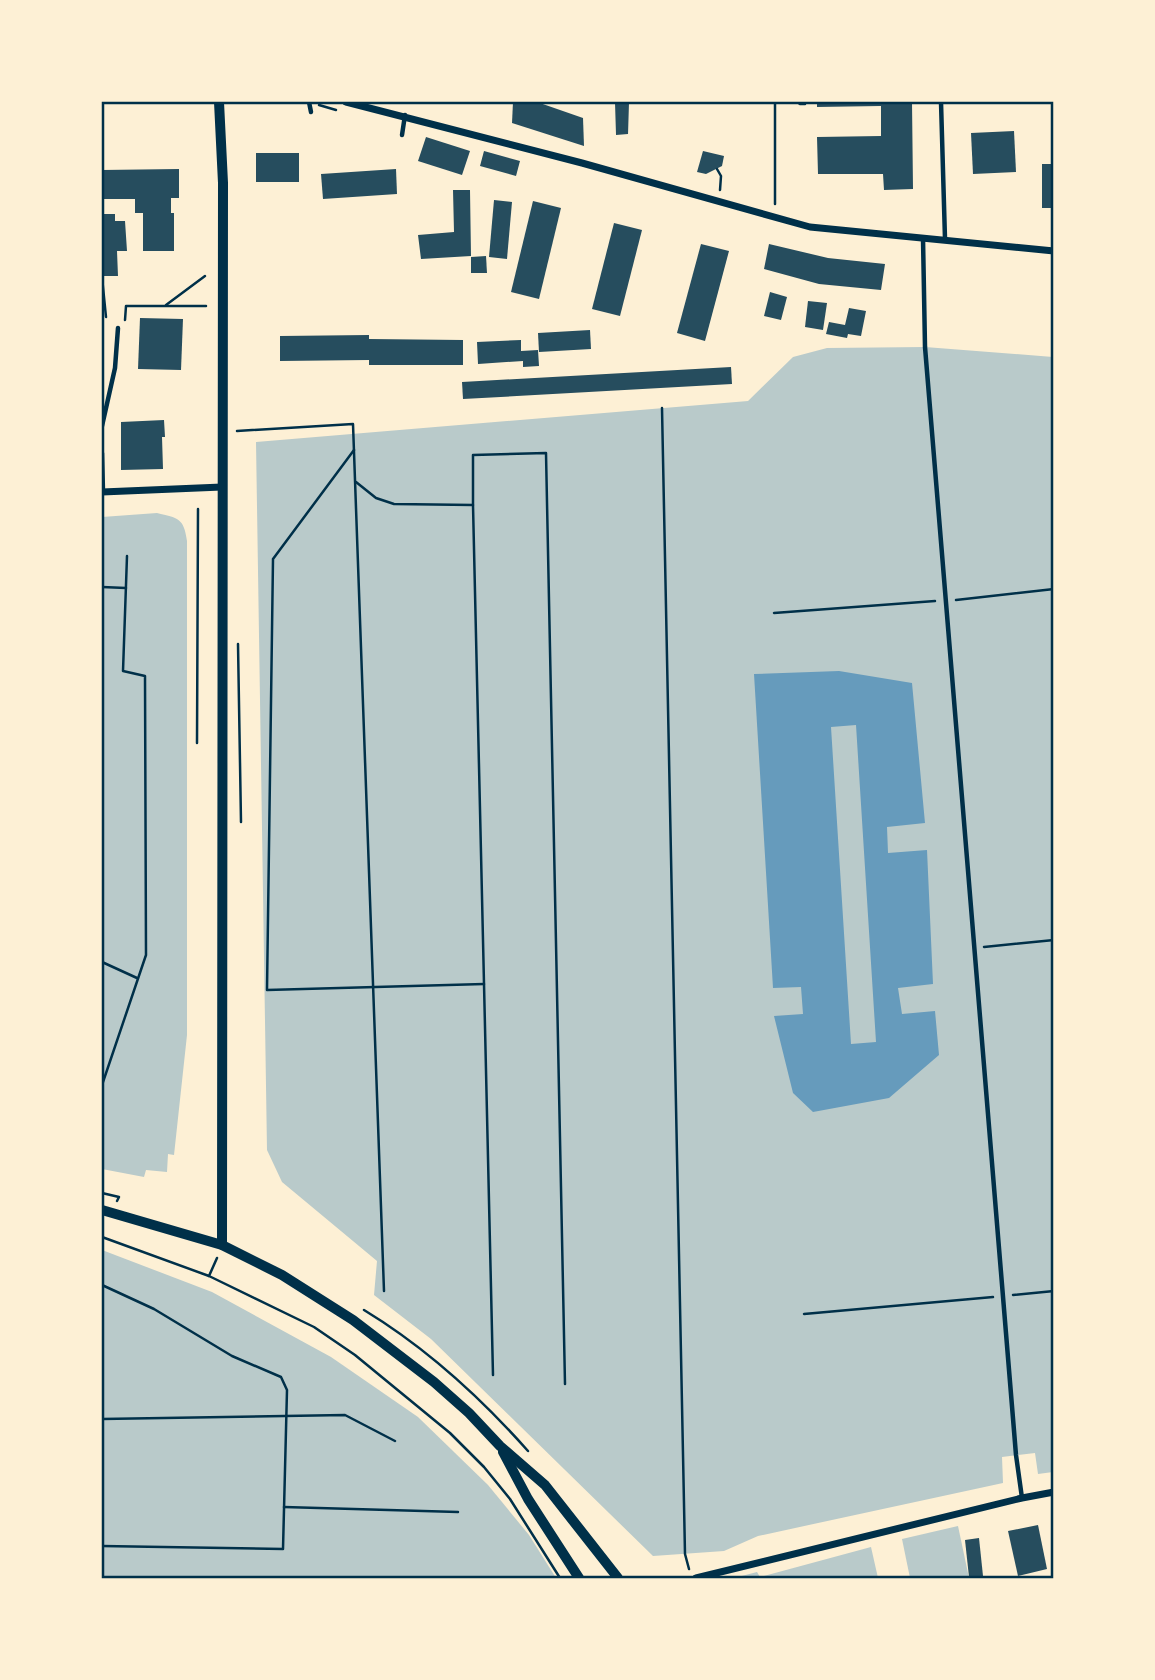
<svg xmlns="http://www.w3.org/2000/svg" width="1155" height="1680" font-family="Montserrat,sans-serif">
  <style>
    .green { fill: #b9caca }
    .water { fill: #669bbc; fill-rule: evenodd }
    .building { fill: #264d5e }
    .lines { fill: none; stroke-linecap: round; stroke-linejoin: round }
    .path { stroke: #003049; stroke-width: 2.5 }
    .service { stroke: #003049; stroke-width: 4.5 }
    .minor { stroke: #003049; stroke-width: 7 }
    .tertiary { stroke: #003049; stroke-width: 10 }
    .neatline { fill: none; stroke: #003049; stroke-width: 2.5 }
  </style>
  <rect width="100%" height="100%" fill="#fdf0d5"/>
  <g class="green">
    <path d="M 925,347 L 1053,357 L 1053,1472 L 1038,1474 L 1035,1453 L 1002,1457 L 1003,1483 L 758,1536 L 724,1551 L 653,1556 L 431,1339 L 374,1295 L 377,1261 L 282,1182 L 267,1150 L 256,442 L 748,401 L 793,357 L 827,348 Z"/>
    <path d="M 157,513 C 178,518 184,518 187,541 L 187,1035 L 174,1155 L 168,1154 L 167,1172 L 146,1170 L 144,1177 L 102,1169 L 102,517 Z"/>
    <path d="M 102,1250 L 212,1292 L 331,1357 L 418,1417 L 488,1485 L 529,1535 L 556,1578 L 102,1578 Z"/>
    <path d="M 958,1526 L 969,1578 L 910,1578 L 902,1539 Z"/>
    <path d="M 871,1547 L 878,1578 L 734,1578 L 757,1572 L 760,1577 Z"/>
  </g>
  <path class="water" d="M 839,671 L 912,683 L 925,823 L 887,827 L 888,853 L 927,850 L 933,984 L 898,988 L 902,1014 L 935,1011 L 939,1055 L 889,1098 L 813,1112 L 793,1093 L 774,1016 L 803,1014 L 801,987 L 773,988 L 754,674 ZM 856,725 L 876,1042 L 851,1044 L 831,727 Z"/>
  <g class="building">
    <path d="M 513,102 L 537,102 L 583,118 L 584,146 L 512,123 Z"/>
    <path d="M 615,102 L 629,102 L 628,134 L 616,135 Z"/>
    <path d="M 817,102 L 912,102 L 913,189 L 884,190 L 883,174 L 818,174 L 817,137 L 881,136 L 881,106 L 817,107 Z"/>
    <path d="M 1014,131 L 1016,172 L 973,174 L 971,133 Z"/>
    <path d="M 426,137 L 470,151 L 462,175 L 418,161 Z"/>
    <path d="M 484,151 L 520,161 L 516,176 L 480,166 Z"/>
    <path d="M 703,151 L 724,156 L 722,166 L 706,174 L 697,172 Z"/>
    <rect x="256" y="153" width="43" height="29"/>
    <rect x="1042" y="164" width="12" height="44"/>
    <path d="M 179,169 L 179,198 L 171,198 L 171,213 L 174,213 L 174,251 L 143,251 L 143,213 L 135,213 L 135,199 L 102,199 L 102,170 Z"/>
    <path d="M 396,169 L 397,194 L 323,199 L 321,174 Z"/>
    <path d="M 453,190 L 470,190 L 471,256 L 421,259 L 418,235 L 454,232 Z"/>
    <path d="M 494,200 L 512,202 L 507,259 L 489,257 Z"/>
    <path d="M 533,201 L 561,208 L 539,299 L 511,292 Z"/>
    <path d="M 102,214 L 115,214 L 115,221 L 125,221 L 127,251 L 117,251 L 118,276 L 102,276 Z"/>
    <path d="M 614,223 L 642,230 L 620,316 L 592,309 Z"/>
    <path d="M 701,244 L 729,251 L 705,341 L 677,333 Z"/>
    <path d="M 769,244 L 828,258 L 885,264 L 881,290 L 819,284 L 764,269 Z"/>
    <path d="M 486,256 L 487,273 L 471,273 L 471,257 Z"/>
    <path d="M 770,292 L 787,297 L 781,320 L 764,316 Z"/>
    <path d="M 808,301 L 827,303 L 823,330 L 805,327 Z"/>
    <path d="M 849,308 L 866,311 L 861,336 L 848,334 L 847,338 L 826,334 L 829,322 L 845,325 Z"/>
    <path d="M 140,318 L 183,319 L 181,370 L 138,369 Z"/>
    <path d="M 590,330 L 591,349 L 539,352 L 538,333 Z"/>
    <path d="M 369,335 L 369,339 L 463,340 L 463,365 L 369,365 L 369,360 L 280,361 L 280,336 Z"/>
    <path d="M 521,340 L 521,351 L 538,350 L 539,366 L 523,367 L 523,361 L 478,364 L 477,342 Z"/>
    <path d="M 731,367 L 732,384 L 463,399 L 462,382 Z"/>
    <path d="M 164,420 L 165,437 L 162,437 L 163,469 L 121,470 L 121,422 Z"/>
    <path d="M 1038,1525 L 1047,1569 L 1018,1576 L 1008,1531 Z"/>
    <path d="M 979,1538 L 983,1576 L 969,1577 L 965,1540 Z"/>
  </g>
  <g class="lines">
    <g class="path">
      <path d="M 797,102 L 800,104 L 805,104 L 805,102"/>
      <path d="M 319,105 L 336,110"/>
      <path d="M 717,169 L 721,176 L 720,190"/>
      <path d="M 775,204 L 775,102"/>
      <path d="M 102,277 L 106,317"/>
      <path d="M 166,305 L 205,276"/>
      <path d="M 125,320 L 126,306 L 206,306"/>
      <path d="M 662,408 L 685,1554 L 689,1569"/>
      <path d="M 237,431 L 353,424 L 384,1291"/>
      <path d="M 354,450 L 273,559 L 267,990 L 484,984"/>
      <path d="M 356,482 L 376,498 L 394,504 L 473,505 L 493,1375"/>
      <path d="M 473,505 L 473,455 L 546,453 L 565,1384"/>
      <path d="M 102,587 L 126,588"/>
      <path d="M 956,600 L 1054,589"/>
      <path d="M 774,613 L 935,601"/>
      <path d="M 238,644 L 241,822"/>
      <path d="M 197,743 L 198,509"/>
      <path d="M 984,947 L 1054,940"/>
      <path d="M 102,962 L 137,978"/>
      <path d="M 102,1085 L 146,955 L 145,676 L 123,671 L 127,556"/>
      <path d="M 102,1193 L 119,1197 L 117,1201"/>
      <path d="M 102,1237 L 209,1276 L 314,1327 L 355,1355 L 450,1433 L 484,1467 L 510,1499 L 560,1578"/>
      <path d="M 209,1276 L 217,1258"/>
      <path d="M 102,1285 L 154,1309 L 232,1356 L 281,1377 L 287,1390 L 283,1549 L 102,1546"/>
      <path d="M 1013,1295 L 1054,1291"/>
      <path d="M 364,1310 C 425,1347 481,1398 528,1451"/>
      <path d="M 804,1314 L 993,1297"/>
      <path d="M 102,1419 L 345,1415 L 395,1441"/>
      <path d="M 284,1507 L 458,1512"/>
    </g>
    <g class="service">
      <path d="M 309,102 L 311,112"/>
      <path d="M 941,102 L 945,239"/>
      <path d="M 402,135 L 405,115"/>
      <path d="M 923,238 L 925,347 L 1016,1455 L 1022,1498"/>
      <path d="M 102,426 L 115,368 L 118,328"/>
      <path d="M 102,453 L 103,492"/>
    </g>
    <g class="minor">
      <path d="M 346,102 L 582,163 L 810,227 L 1054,251"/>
      <path d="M 102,492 L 222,487"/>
      <path d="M 696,1578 L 1022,1498 L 1054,1492"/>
    </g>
    <g class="tertiary">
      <path d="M 219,102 L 223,183 L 222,1245"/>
      <path d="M 102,1210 L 222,1245 L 282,1275 L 353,1320 L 434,1382 L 469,1413 L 500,1446 L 545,1485 L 618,1578"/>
      <path d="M 503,1452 L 528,1499 L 579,1578"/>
    </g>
  </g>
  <rect width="1155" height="1680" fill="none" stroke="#fdf0d5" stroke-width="206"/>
  <rect x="103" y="103" width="949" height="1474" class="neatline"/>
</svg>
